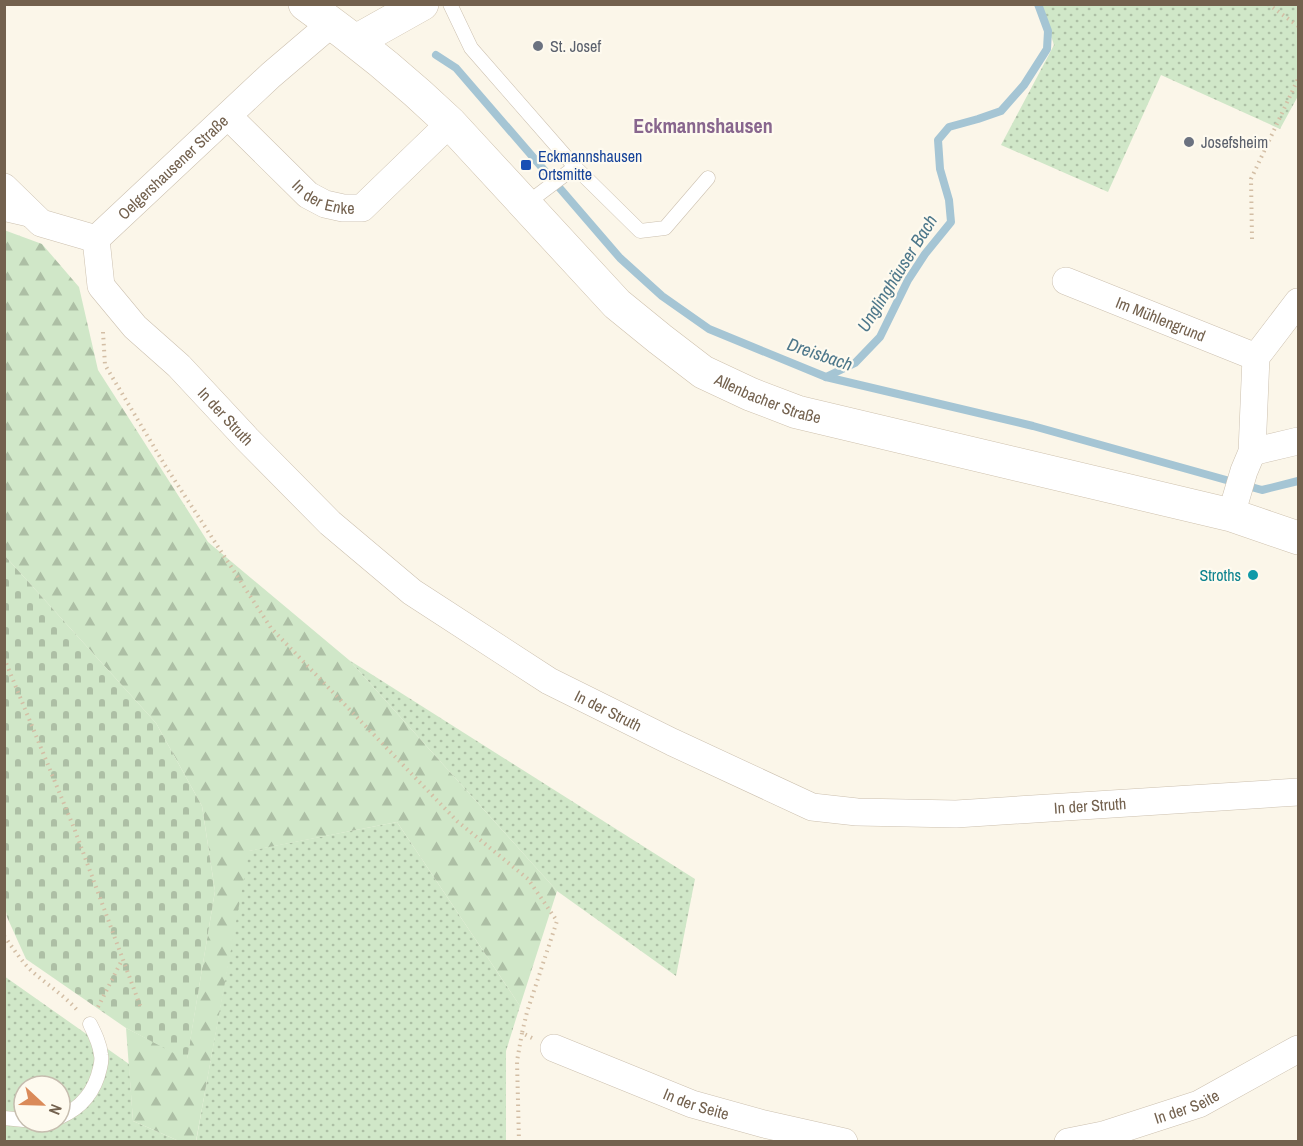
<svg xmlns="http://www.w3.org/2000/svg" width="1303" height="1146" font-family="'Archivo Narrow',sans-serif">
  <style>
    .grass { fill: url(#grass-dots); fill-rule: evenodd }
    .forest { fill: url(#forest-firs) }
    .cemetery { fill: url(#cemetery-stones) }
    .lines { fill: none; stroke-linecap: round; stroke-linejoin: round }
    .stream { stroke: #a5c5d4; stroke-width: 8 }
    .lane-casing { stroke: #ccc0af; stroke-width: 15 }
    .street-casing { stroke: #ccc0af; stroke-width: 28 }
    .secondary-casing { stroke: #cec1ad; stroke-width: 34 }
    .path { stroke: #d3bea5; stroke-width: 4; stroke-dasharray: 1.5 4.5; stroke-linecap: butt }
    .lane { stroke: #fff; stroke-width: 14 }
    .street { stroke: #fff; stroke-width: 27 }
    .secondary { stroke: #fff; stroke-width: 33 }
    .worship-dot { fill: #6b7280; stroke: #fefaef; stroke-width: 2 }
    .transit-dot { fill: #1a4fb4; stroke: #fefaef; stroke-width: 2 }
    .culture-dot { fill: #0f9aa8; stroke: #fefaef; stroke-width: 2 }
    .labels { text-anchor: middle; dominant-baseline: central; stroke-width: 4.5; stroke-linejoin: round; paint-order: stroke }
    .worship-label { font-size: 16px; fill: #5b616d; stroke: #fefaef; text-anchor: start }
    .transit-label { font-size: 16px; fill: #164399; stroke: #fefaef; text-anchor: start }
    .street-label { font-size: 16px; fill: #73614e; stroke: #fefaef }
    .culture-label { font-size: 16px; fill: #0d838f; stroke: #fefaef; text-anchor: end }
    .water-label { font-size: 18px; font-style: italic; fill: #4d778a; stroke: #fefaef }
    .quarter-label { font-size: 20px; font-weight: bold; fill: #88668e; stroke: #fefaef }
  </style>
  <defs>
    <pattern id="grass-dots" width="8" height="8" patternUnits="userSpaceOnUse" patternTransform="scale(1.5)"><rect width="8" height="8" fill="#d0e7c8"/><path d="M2 2h.1M6 6h.1" fill="none" stroke="#adbfa5" stroke-width="1.8" stroke-linecap="round"/></pattern>
    <pattern id="forest-firs" width="22" height="20" patternUnits="userSpaceOnUse" patternTransform="scale(1.5)"><rect width="22" height="20" fill="#d0e7c8"/><path d="M5 1l3.5 6h-7zM16 11l3.5 6h-7z" fill="#adbfa5"/></pattern>
    <pattern id="cemetery-stones" width="16" height="16" patternUnits="userSpaceOnUse" patternTransform="scale(1.5)"><rect width="16" height="16" fill="#d0e7c8"/><path d="M2 7V4a2 2 0 0 1 4 0v3zM10 15v-3a2 2 0 0 1 4 0v3z" fill="#adbfa5"/></pattern>
  </defs>
  <rect width="100%" height="100%" fill="#fbf6e9"/>
  <g class="grass">
    <path d="M 1041,5 L 1298,5 L 1298,96 L 1280,129 L 1161,75 L 1108,192 L 1001,145 L 1054,45 Z"/>
    <path d="M 349,660 L 695,879 L 676,976 L 557,891 Z"/>
    <path d="M 397,822 L 520,1006 L 506,1051 L 506,1141 L 196,1142 L 248,851 Z"/>
    <path d="M 4,976 L 129,1064 L 133,1121 L 179,1141 L 5,1141 ZM 24,1086 L 60,1086 L 60,1122 L 24,1122 Z"/>
  </g>
  <path class="forest" d="M 4,230 L 42,244 L 79,287 L 98,370 L 208,542 L 349,660 L 557,891 L 520,1006 L 397,822 L 249,851 L 196,1141 L 179,1141 L 133,1121 L 126,1028 L 187,1059 L 215,891 L 202,806 L 156,723 L 5,556 Z"/>
  <path class="cemetery" d="M 5,556 L 156,723 L 202,806 L 215,891 L 187,1060 L 126,1028 L 26,959 L 7,917 L 4,900 Z"/>
  <g class="lines">
    <g class="stream">
      <path d="M 436,55 L 456,68 L 620,258 L 662,296 L 709,329 L 826,377 L 1033,426 L 1262,490 L 1298,481"/>
      <path d="M 826,377 L 855,363 L 880,337 L 908,280 L 925,254 L 951,222 L 949,200 L 940,169 L 938,140 L 949,127 L 978,119 L 1001,111 L 1024,85 L 1047,49 L 1048,31 L 1038,4"/>
    </g>
    <defs>
      <g id="lane">
        <path d="M 450,4 L 471,48 L 575,167 L 640,231 L 665,228 L 708,178"/>
        <path d="M 526,204 L 575,167"/>
        <path d="M 4,214 L 30,220"/>
        <path d="M 60,1117 C 81,1108 95,1091 100,1068 C 101,1064 102,1059 101,1055 C 100,1044 95,1034 90,1024"/>
        <path d="M 4,1118 L 24,1120"/>
      </g>
      <g id="street">
        <path id="s1" d="M 228,116 L 308,195 L 325,204 L 343,208 L 362,208 L 450,123"/>
        <path id="s2" d="M 4,187 L 41,223 L 96,239 L 271,75 L 332,23"/>
        <path id="s3" d="M 96,239 L 101,286 L 135,327 L 179,366 L 247,439 L 330,523 L 412,592 L 549,681 L 672,742 L 812,807 L 857,812 L 956,814 L 1298,792"/>
        <path id="s4" d="M 1066,281 L 1256,357"/>
        <path d="M 1252,452 L 1298,441"/>
        <path d="M 1231,515 L 1244,471 L 1252,452 L 1256,357 L 1298,302"/>
        <path id="s5" d="M 554,1048 L 692,1104 L 764,1124 L 844,1142"/>
        <path id="s6" d="M 1068,1142 L 1103,1135 L 1199,1104 L 1298,1049"/>
      </g>
      <g id="secondary">
        <path id="s7" d="M 305,4 C 356,40 405,80 450,123 L 617,304 L 660,339 L 703,372 L 750,394 L 797,412 L 1231,515 L 1298,538"/>
        <path d="M 356,41 L 422,4"/>
      </g>
    </defs>
    <use href="#lane" class="lane-casing"/>
    <use href="#street" class="street-casing"/>
    <use href="#secondary" class="secondary-casing"/>
    <g class="path">
      <path d="M 1268,4 L 1298,26"/>
      <path d="M 1252,239 L 1251,179 L 1298,79"/>
      <path d="M 103,332 L 105,365 L 166,467 L 271,628 L 457,821 L 528,879 L 557,921 L 527,1012 L 522,1033 L 532,1038"/>
      <path d="M 4,658 L 74,828 L 141,1008"/>
      <path d="M 4,936 C 14,949 22,963 34,973 C 49,986 65,996 78,1011"/>
      <path d="M 98,1007 L 122,960"/>
      <path d="M 519,1142 L 517,1061 L 522,1033"/>
    </g>
    <use href="#lane" class="lane"/>
    <use href="#street" class="street"/>
    <use href="#secondary" class="secondary"/>
  </g>
  <g class="worship-dot">
    <circle cx="538" cy="46" r="6"/>
    <circle cx="1189" cy="142" r="6"/>
  </g>
  <rect class="transit-dot" x="520" y="159" width="12" height="12" rx="3"/>
  <circle class="culture-dot" cx="1253" cy="575" r="6"/>
  <g class="labels">
    <g class="worship-label">
      <text x="550" y="46">St. Josef</text>
      <text x="1201" y="142">Josefsheim</text>
    </g>
    <g class="transit-label">
      <text x="538" y="156">Eckmannshausen<tspan x="538" dy="18">Ortsmitte</tspan></text>
    </g>
    <g class="street-label">
      <text stroke="none"><textPath href="#s2" startOffset="214">Oelgershausener Straße</textPath></text>
      <text stroke="none"><textPath href="#s1" startOffset="128">In der Enke</textPath></text>
      <text stroke="none"><textPath href="#s4" startOffset="102">Im Mühlengrund</textPath></text>
      <text stroke="none"><textPath href="#s7" startOffset="614">Allenbacher Straße</textPath></text>
      <text stroke="none"><textPath href="#s3" startOffset="228">In der Struth</textPath></text>
      <text stroke="none"><textPath href="#s3" startOffset="714">In der Struth</textPath></text>
      <text stroke="none"><textPath href="#s3" startOffset="1218">In der Struth</textPath></text>
      <text stroke="none"><textPath href="#s5" startOffset="153">In der Seite</textPath></text>
      <text stroke="none"><textPath href="#s6" startOffset="124">In der Seite</textPath></text>
    </g>
    <g class="culture-label">
      <text x="1241" y="575">Stroths</text>
    </g>
    <g class="water-label">
      <text transform="translate(897 273) rotate(-58)">Unglinghäuser Bach</text>
      <text transform="translate(820 354) rotate(19)">Dreisbach</text>
    </g>
    <g class="quarter-label">
      <text x="703" y="125">Eckmannshausen</text>
    </g>
  </g>
  <rect width="1303" height="1146" fill="none" stroke="#73614e" stroke-width="12"/>
  <g transform="translate(42 1104) rotate(112)"><circle r="28" fill="#fefaef" stroke="#c6bdaf" stroke-width="1.5"/>
  <path d="M0-4.5L10 22L0 15L-10 22Z" fill="#da8a59"/>
  <text y="-9" font-size="16" font-weight="bold" text-anchor="middle" fill="#73614e">N</text>
  </g>
</svg>
